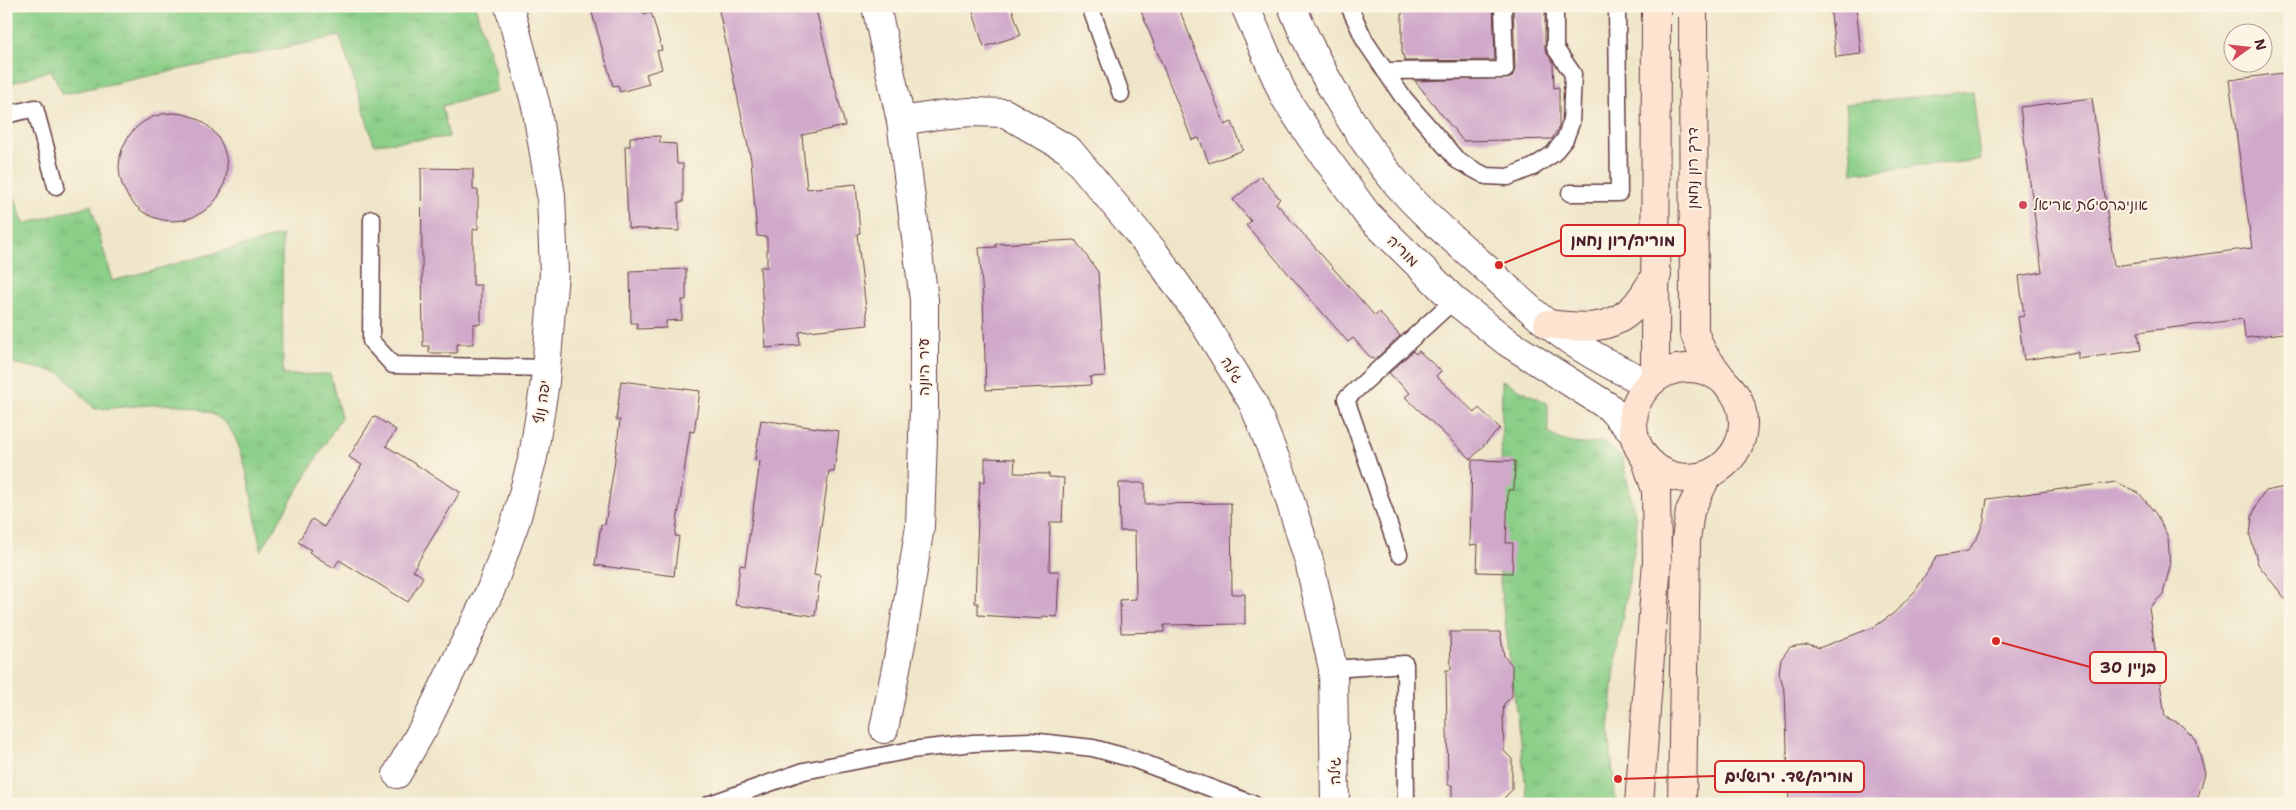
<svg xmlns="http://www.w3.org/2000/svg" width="2296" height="810" font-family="'Shantell Sans','Playpen Sans Hebrew',sans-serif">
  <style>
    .grass { fill: url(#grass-tufts); stroke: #6a775a }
    .pitch { fill: #8bcf88; stroke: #6a775a }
    .building { fill: #d0a8ca }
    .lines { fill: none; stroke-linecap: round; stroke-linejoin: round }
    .service-casing { stroke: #633d43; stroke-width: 19 }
    .minor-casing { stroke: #633d43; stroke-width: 30 }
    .tertiary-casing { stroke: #633d43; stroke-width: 30 }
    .secondary-casing { stroke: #633d43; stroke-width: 30 }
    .service { stroke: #fff; stroke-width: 16 }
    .minor { stroke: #fff; stroke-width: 28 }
    .tertiary { stroke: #fff; stroke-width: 28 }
    .secondary { stroke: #fde4d0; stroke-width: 28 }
    .poi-dot { fill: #d1495b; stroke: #fcf5e5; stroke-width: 2 }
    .labels { text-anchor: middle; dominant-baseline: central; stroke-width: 4; stroke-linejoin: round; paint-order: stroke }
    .street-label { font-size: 15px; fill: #4a1f2b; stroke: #fcf5e5 }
    .poi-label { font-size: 15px; fill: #4a1f2b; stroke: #fcf5e5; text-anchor: start }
    .leader { fill: none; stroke: #d62828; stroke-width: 2 }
    .callout-dot { fill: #d62828; stroke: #fcf5e5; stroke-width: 2 }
    .callout { fill: #fcf5e5; stroke: #d62828; stroke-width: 2 }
    .callout-label { font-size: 16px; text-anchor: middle; font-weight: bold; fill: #4a1f2b }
  </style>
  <defs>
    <pattern id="grass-tufts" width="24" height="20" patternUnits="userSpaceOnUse" patternTransform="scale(1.25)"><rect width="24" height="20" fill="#8bcf88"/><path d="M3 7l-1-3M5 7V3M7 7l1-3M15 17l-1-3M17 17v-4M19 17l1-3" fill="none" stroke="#79b176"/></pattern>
  </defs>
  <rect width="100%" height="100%" fill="#fcf5e5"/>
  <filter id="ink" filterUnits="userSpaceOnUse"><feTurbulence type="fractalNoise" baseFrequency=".02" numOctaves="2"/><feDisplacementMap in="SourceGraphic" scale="10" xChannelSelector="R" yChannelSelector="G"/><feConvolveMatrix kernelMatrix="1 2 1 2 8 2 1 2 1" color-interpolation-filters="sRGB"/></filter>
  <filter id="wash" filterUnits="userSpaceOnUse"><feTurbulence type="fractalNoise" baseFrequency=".0096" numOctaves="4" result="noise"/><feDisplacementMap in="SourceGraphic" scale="20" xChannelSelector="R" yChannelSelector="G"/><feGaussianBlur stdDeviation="1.12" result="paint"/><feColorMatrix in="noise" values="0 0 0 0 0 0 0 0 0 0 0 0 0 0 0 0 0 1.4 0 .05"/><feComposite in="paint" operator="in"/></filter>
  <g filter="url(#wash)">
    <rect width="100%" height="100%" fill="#efe6c9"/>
    <g class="grass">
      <path d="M 6,6 L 475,6 L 494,69 L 496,92 L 442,106 L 449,137 L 374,144 L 340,36 L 63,94 L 51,70 L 6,85 Z"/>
      <path d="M 6,182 L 10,185 L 24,224 L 91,205 L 112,281 L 282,235 L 283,375 L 330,374 L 341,417 L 261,551 C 254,518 248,446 225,423 C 216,413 193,406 179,405 C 153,403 122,408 95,409 L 61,373 L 6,362 Z"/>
      <path d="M 1502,380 L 1548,404 L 1548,433 C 1565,444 1584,447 1603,441 L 1622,458 L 1636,520 L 1636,539 L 1616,656 L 1609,730 L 1616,804 L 1528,804 L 1500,583 Z"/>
    </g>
    <path class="pitch" d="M 1973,91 L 1980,160 L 1853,173 L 1846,104 Z"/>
    <g id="blocks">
      <g class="building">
        <path d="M 590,6 L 642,6 L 644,14 L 651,12 L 662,50 L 657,51 L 662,69 L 646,74 L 649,84 L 620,92 L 618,85 L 613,86 Z"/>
        <path d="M 718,6 L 815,6 L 845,126 L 802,135 L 807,189 L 856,184 L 860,233 L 857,234 L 868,325 L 799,332 L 800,345 L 766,348 L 760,267 L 767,267 L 767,237 L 757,236 L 751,160 Z"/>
        <path d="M 971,6 L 1011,6 L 1021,35 L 984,47 Z"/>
        <path d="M 1139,6 L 1178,6 L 1225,125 L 1232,122 L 1243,150 L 1209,163 L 1199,138 L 1192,140 Z"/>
        <path d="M 1402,6 L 1493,6 L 1495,60 L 1405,61 L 1402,52 Z"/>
        <path d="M 1513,6 L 1545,6 L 1545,49 L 1553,63 L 1554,88 L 1559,87 L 1559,127 L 1552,139 L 1463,141 L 1415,81 L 1511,78 L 1515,70 Z"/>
        <path d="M 1830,6 L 1856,6 L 1861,54 L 1836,57 Z"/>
        <path d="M 2290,72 L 2290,332 L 2245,338 L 2243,319 L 2138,332 L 2141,350 L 2078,359 L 2078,352 L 2024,360 L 2018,317 L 2024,316 L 2019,276 L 2042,272 L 2020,107 L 2092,98 L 2114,266 L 2252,248 L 2229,80 Z"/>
        <circle cx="173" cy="167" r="54"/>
        <path d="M 660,136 L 660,143 L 676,144 L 677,164 L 683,164 L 683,202 L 678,202 L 679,231 L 628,228 L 625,146 L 630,146 L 630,137 Z"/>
        <path d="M 421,168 L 473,169 L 473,190 L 478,190 L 478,229 L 473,229 L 473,285 L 481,285 L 481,324 L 473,324 L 473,344 L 457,344 L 457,353 L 429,353 L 429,346 L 423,346 Z"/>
        <path d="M 1261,176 L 1280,199 L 1276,203 L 1375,316 L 1379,312 L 1400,336 L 1375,359 L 1371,358 L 1353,338 L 1348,342 L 1246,225 L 1251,221 L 1233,200 Z"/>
        <path d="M 1075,240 L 1098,272 L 1105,376 L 1090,377 L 1091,385 L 986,390 L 983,297 L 979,248 L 996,247 L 996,244 Z"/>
        <path d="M 686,269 L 686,300 L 682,300 L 682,320 L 666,321 L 666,328 L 637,329 L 637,323 L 631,323 L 630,271 Z"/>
        <path d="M 1413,351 L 1416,354 L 1419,351 L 1441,371 L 1436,376 L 1475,413 L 1479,408 L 1500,428 L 1471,459 L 1405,397 L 1410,393 L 1389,373 Z"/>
        <path d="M 621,381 L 700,391 L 694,432 L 690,431 L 675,536 L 679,536 L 674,576 L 595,565 L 601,524 L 605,525 L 614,467 L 620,420 L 616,420 Z"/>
        <path d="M 374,416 L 396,430 L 386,446 L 460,492 L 413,570 L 423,577 L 408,602 L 339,560 L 334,568 L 309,552 L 311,550 L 298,542 L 312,519 L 324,527 L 362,465 L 349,457 Z"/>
        <path d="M 761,420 L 839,431 L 834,472 L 829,471 L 814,575 L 820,576 L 815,616 L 735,605 L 740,565 L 745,566 L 760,461 L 755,460 Z"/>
        <path d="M 985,458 L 1015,459 L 1014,473 L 1049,474 L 1049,477 L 1064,478 L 1062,522 L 1050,522 L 1049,571 L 1059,571 L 1057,617 L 1043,616 L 1042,619 L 978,615 L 978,603 L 975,603 L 978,519 L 980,481 L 985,482 Z"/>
        <path d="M 1472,460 L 1515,461 L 1514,490 L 1508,490 L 1506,543 L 1513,543 L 1512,573 L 1477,572 L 1478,544 L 1470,545 Z"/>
        <path d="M 2116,482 L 2139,493 L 2156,514 L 2168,537 L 2170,567 L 2163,594 L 2149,608 L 2165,717 L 2179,723 L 2196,740 L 2205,773 L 2196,804 L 1789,804 L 1785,692 L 1779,674 L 1781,659 L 1790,647 L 1808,644 L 1819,648 L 1874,627 L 1894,613 L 1916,590 L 1937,556 L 1968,551 L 1978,536 L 1984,520 L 1987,499 Z"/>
        <path d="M 1119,483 L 1145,483 L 1145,504 L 1231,503 L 1232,594 L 1245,594 L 1245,624 L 1164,625 L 1164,632 L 1121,633 L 1120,600 L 1136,599 L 1135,531 L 1120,531 Z"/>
        <path d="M 2290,486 L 2290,605 L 2258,564 L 2250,535 L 2252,517 L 2258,501 L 2265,491 Z"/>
        <path d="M 1450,632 L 1500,632 L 1504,656 L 1512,665 L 1512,696 L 1504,704 L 1503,714 L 1504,751 L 1512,759 L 1512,790 L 1498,804 L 1452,804 L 1452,785 L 1448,785 L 1446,670 L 1451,670 Z"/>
      </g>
    </g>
  </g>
  <g filter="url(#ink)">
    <use href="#blocks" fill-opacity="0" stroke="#633d43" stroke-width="1"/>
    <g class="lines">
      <defs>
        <g id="service">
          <path d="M 1090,6 L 1121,94"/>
          <path d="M 1349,6 L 1365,41 L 1402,96 L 1458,161 L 1486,176 L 1508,177 L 1533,167 L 1553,154 L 1565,139 L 1571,123 L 1573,74 L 1555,48 L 1555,6"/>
          <path d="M 1385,71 L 1505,70 L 1503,6"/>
          <path d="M 6,115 L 35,108 L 56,186"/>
          <path d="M 1570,193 L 1619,193 L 1617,6"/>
          <path d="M 372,219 L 371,341 L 393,365 L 547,368"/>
          <path d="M 1399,554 L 1346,399 L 1454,300"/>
          <path d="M 1333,669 L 1405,664 L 1406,804"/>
          <path d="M 710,804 L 804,771 L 911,750 L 973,743 L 1030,741 L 1093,748 L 1133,759 L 1253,804"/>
        </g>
        <g id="minor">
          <path d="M 876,6 L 901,121 L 924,300 L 924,407 L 920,526 L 903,633 L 884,729"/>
          <path d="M 901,121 L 939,115 L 970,112 L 1005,113 L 1069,150 L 1154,252 L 1202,320 L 1253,403 L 1282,475 L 1309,561 L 1333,669 L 1335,804"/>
          <path d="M 397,774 L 425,725 L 491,589 L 516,520 L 533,457 L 545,382 L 554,273 L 551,195 L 536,106 L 509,6"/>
        </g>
        <g id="tertiary">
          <path d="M 1245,6 L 1284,96 L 1312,139 L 1367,214 L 1454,300 L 1507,342 L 1609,407 L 1633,433"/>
          <path d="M 1292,6 C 1314,62 1359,140 1398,185 C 1425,216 1458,243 1489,271 C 1508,289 1527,308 1548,324 C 1578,348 1614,368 1648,383"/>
        </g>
        <g id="secondary">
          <path d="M 1693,6 L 1694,332 L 1702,352 L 1723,380"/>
          <path d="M 1548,324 C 1579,328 1611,332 1634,307 C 1643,298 1649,285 1657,275"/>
          <circle cx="1688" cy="423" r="55"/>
          <path d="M 1655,377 L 1656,6"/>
          <path d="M 1639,804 L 1657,561 L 1656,490 L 1646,460"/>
          <path d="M 1682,804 L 1686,540 L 1690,511 L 1707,476"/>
        </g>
      </defs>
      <use href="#service" class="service-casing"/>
      <use href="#minor" class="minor-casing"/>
      <use href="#tertiary" class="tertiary-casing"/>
      <use href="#secondary" class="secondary-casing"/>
      <use href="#service" class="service"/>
      <use href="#minor" class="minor"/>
      <use href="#tertiary" class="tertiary"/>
      <use href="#secondary" class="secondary"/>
    </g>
  </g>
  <circle class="poi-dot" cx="2023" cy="205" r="5"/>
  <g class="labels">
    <g class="street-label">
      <text transform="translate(1693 168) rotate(-90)">דרך רון נחמן</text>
      <text transform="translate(1403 251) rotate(45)">מוריה</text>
      <text transform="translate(924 367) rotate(-90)">עיר היונה</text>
      <text transform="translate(1232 370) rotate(58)">גילה</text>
      <text transform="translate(542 402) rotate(-81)">יפה נוף</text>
      <text transform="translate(1335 771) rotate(-91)">גילה</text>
    </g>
    <g class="poi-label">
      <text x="2033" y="205">אוניברסיטת אריאל</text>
    </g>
  </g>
  <path class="leader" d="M1499 265L1561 240M1996 641L2090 667M1618 779L1715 776"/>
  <g class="callout-dot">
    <circle cx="1499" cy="265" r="5"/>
    <circle cx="1996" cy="641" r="5"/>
    <circle cx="1618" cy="779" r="5"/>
  </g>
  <g class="callout">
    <rect x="1561" y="225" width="124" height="31" rx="5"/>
    <rect x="2090" y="652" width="76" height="31" rx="5"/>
    <rect x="1715" y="761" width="149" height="31" rx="5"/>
  </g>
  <g class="callout-label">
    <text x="1623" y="246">מוריה/רון נחמן</text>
    <text x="2128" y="673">בניין 30</text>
    <text x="1789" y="782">מוריה/שד. ירושלים</text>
  </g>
  <rect width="2296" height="810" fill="none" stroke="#fcf5e5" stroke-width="25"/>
  <g transform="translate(2248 48) rotate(75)"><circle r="24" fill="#fcf5e5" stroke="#b59f9b"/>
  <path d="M0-4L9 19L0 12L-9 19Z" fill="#d1495b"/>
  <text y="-8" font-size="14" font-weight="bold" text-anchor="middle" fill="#4a1f2b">N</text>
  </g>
</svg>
